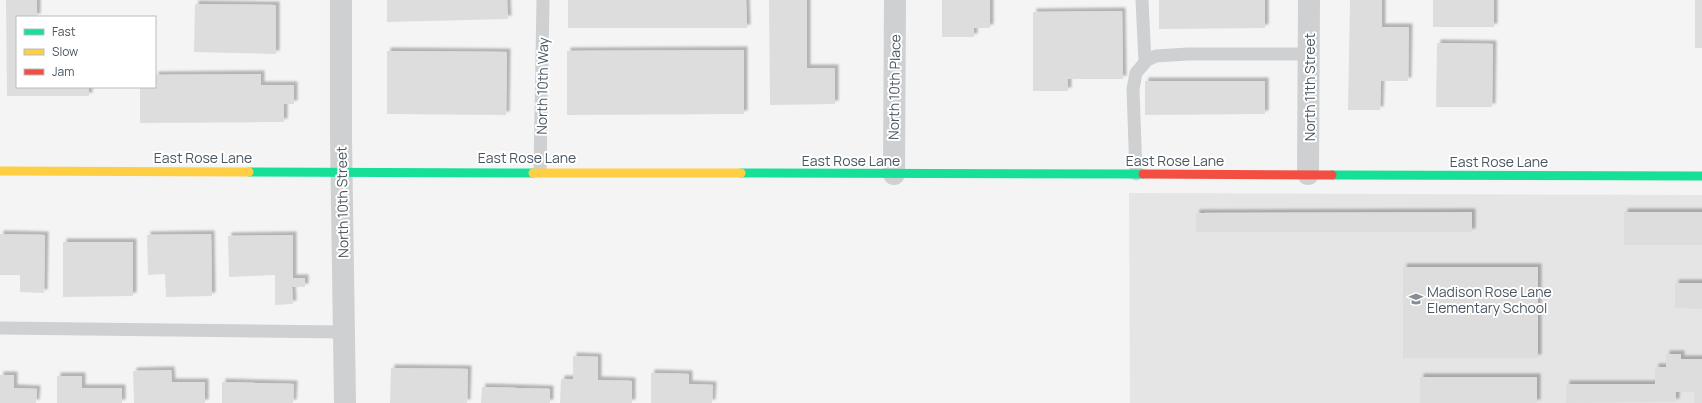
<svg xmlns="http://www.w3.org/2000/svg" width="1702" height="403" font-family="Manrope,sans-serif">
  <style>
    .education { fill: #e6e5e6 }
    .building { fill: #ddddde; filter: url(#shadow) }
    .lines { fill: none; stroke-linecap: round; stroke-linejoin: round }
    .lane { stroke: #ced0d2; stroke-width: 13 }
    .street { stroke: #ced0d2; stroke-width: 22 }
    .fast { stroke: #16e098; stroke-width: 9 }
    .slow { stroke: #ffcf43; stroke-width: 9 }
    .jam { stroke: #f24e42; stroke-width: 9 }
    .labels { text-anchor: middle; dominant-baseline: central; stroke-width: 4; stroke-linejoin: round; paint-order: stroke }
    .street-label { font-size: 14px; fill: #4a5661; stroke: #fff }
    .poi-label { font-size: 14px; fill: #4a5661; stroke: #fff; text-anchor: start }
  </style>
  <defs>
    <filter id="shadow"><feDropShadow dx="3.5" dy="-3.5" stdDeviation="1" flood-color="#0004"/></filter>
  </defs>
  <rect width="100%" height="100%" fill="#f4f4f4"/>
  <path class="education" d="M 1129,193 L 1702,195 L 1702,403 L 1130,403 Z"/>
  <g class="building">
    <path d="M 6,0 L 37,0 L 37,17 L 17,17 L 17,87 L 89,87 L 89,96 L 7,96 Z"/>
    <path d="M 387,0 L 507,0 L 508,19 L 387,22 Z"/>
    <path d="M 568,0 L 746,0 L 747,28 L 568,28 Z"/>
    <path d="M 769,0 L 807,0 L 807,68 L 835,68 L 835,104 L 770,105 Z"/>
    <path d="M 942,0 L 990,0 L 990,28 L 974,28 L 974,37 L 942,37 Z"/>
    <path d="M 1159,0 L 1265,0 L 1265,28 L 1159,29 Z"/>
    <path d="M 1350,0 L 1382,0 L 1382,27 L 1409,27 L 1408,81 L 1381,81 L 1380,110 L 1348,110 Z"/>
    <rect x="1433" y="0" width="61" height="27"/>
    <rect x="1695" y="0" width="7" height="48"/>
    <path d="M 195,4 L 276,5 L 276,54 L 194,52 Z"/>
    <path d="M 1122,11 L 1123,79 L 1068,79 L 1068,91 L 1033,91 L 1033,12 Z"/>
    <path d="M 1437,43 L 1493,44 L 1492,107 L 1436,107 Z"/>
    <path d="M 744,50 L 744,114 L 567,115 L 567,51 Z"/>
    <path d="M 387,51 L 507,52 L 506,115 L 387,114 Z"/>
    <path d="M 261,74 L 261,85 L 294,85 L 294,104 L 284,104 L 284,122 L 140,123 L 140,87 L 155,87 L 155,75 Z"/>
    <path d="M 1145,81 L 1265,81 L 1265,114 L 1145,115 Z"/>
    <path d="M 1472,212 L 1472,232 L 1196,232 L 1196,213 Z"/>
    <rect x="1624" y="212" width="78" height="33"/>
    <path d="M 0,234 L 45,235 L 44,293 L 20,292 L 20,275 L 0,275 Z"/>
    <path d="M 211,234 L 212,296 L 166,297 L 165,274 L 148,275 L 147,235 Z"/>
    <path d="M 293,235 L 293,278 L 305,278 L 305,287 L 292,287 L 293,304 L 275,305 L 275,275 L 229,277 L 228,236 Z"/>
    <path d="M 63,242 L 133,242 L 133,296 L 63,297 Z"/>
    <rect x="1403" y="267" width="135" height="91"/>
    <path d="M 1675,283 L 1702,283 L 1702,309 L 1675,308 Z"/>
    <path d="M 1666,354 L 1681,354 L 1681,359 L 1702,359 L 1702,403 L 1694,403 L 1694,392 L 1676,392 L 1676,402 L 1566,403 L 1566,384 L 1655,384 L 1655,367 L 1666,367 Z"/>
    <path d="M 573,356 L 598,357 L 598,380 L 632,381 L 632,403 L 560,403 L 561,379 L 573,379 Z"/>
    <path d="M 391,368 L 468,369 L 467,403 L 390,403 Z"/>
    <path d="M 171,370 L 172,382 L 205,382 L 205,403 L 134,403 L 133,371 Z"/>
    <path d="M 651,373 L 689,374 L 689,384 L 713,385 L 712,403 L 651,403 Z"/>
    <path d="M 0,375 L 14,375 L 14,388 L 37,389 L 36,403 L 0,403 Z"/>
    <path d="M 57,376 L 82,376 L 82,388 L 122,388 L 122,403 L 57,403 Z"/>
    <rect x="1420" y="377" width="117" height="26"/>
    <path d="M 222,382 L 294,384 L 293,403 L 222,403 Z"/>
    <path d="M 482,387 L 550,389 L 550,403 L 481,403 Z"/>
  </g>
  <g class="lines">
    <g class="lane">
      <path d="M 1142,0 L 1145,62"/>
      <path d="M 540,171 L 543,0"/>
      <path d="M 1136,174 L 1133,89 L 1136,73 L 1147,60 L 1156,56 L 1188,54 L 1309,54"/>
      <path d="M 0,328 L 344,332"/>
    </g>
    <g class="street">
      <path d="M 341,0 L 341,137 L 345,403"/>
      <path d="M 894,174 L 895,0"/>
      <path d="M 1308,174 L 1309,0"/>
    </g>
    <g class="fast">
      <path d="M 249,172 L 533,173"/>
      <path d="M 741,173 L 1143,174"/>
      <path d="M 1332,175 L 1702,176"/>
    </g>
    <g class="slow">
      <path d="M 0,171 L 249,172"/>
      <path d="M 533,173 L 741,173"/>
    </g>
    <path class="jam" d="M 1143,174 L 1332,175"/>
  </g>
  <defs>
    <symbol id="school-bare" viewBox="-9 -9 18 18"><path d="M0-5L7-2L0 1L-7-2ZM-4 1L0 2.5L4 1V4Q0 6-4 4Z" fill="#868d94" stroke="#fff" stroke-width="2.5" paint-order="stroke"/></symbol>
  </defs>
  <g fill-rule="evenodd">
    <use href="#school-bare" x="1406" y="289" width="20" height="20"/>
  </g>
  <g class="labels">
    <g class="street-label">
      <text transform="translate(542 86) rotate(-89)">North 10th Way</text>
      <text transform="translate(894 87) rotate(-89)">North 10th Place</text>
      <text transform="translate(1309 87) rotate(-90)">North 11th Street</text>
      <text x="203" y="157">East Rose Lane</text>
      <text x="527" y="157">East Rose Lane</text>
      <text x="851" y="160">East Rose Lane</text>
      <text x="1175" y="160">East Rose Lane</text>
      <text x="1499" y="161">East Rose Lane</text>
      <text transform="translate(342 202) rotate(-91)">North 10th Street</text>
    </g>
    <g class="poi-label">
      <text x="1427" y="291">Madison Rose Lane<tspan x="1427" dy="16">Elementary School</tspan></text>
    </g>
  </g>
  <rect x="16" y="16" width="140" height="72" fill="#ffffff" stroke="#b7bbc0"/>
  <rect x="24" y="29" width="20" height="6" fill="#16e098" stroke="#b7bbc0"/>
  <text x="52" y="36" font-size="12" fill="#4a5661">Fast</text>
  <rect x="24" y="49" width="20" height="6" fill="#ffcf43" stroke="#b7bbc0"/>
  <text x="52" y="56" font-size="12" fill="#4a5661">Slow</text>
  <rect x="24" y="69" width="20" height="6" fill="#f24e42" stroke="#b7bbc0"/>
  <text x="52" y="76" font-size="12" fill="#4a5661">Jam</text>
</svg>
